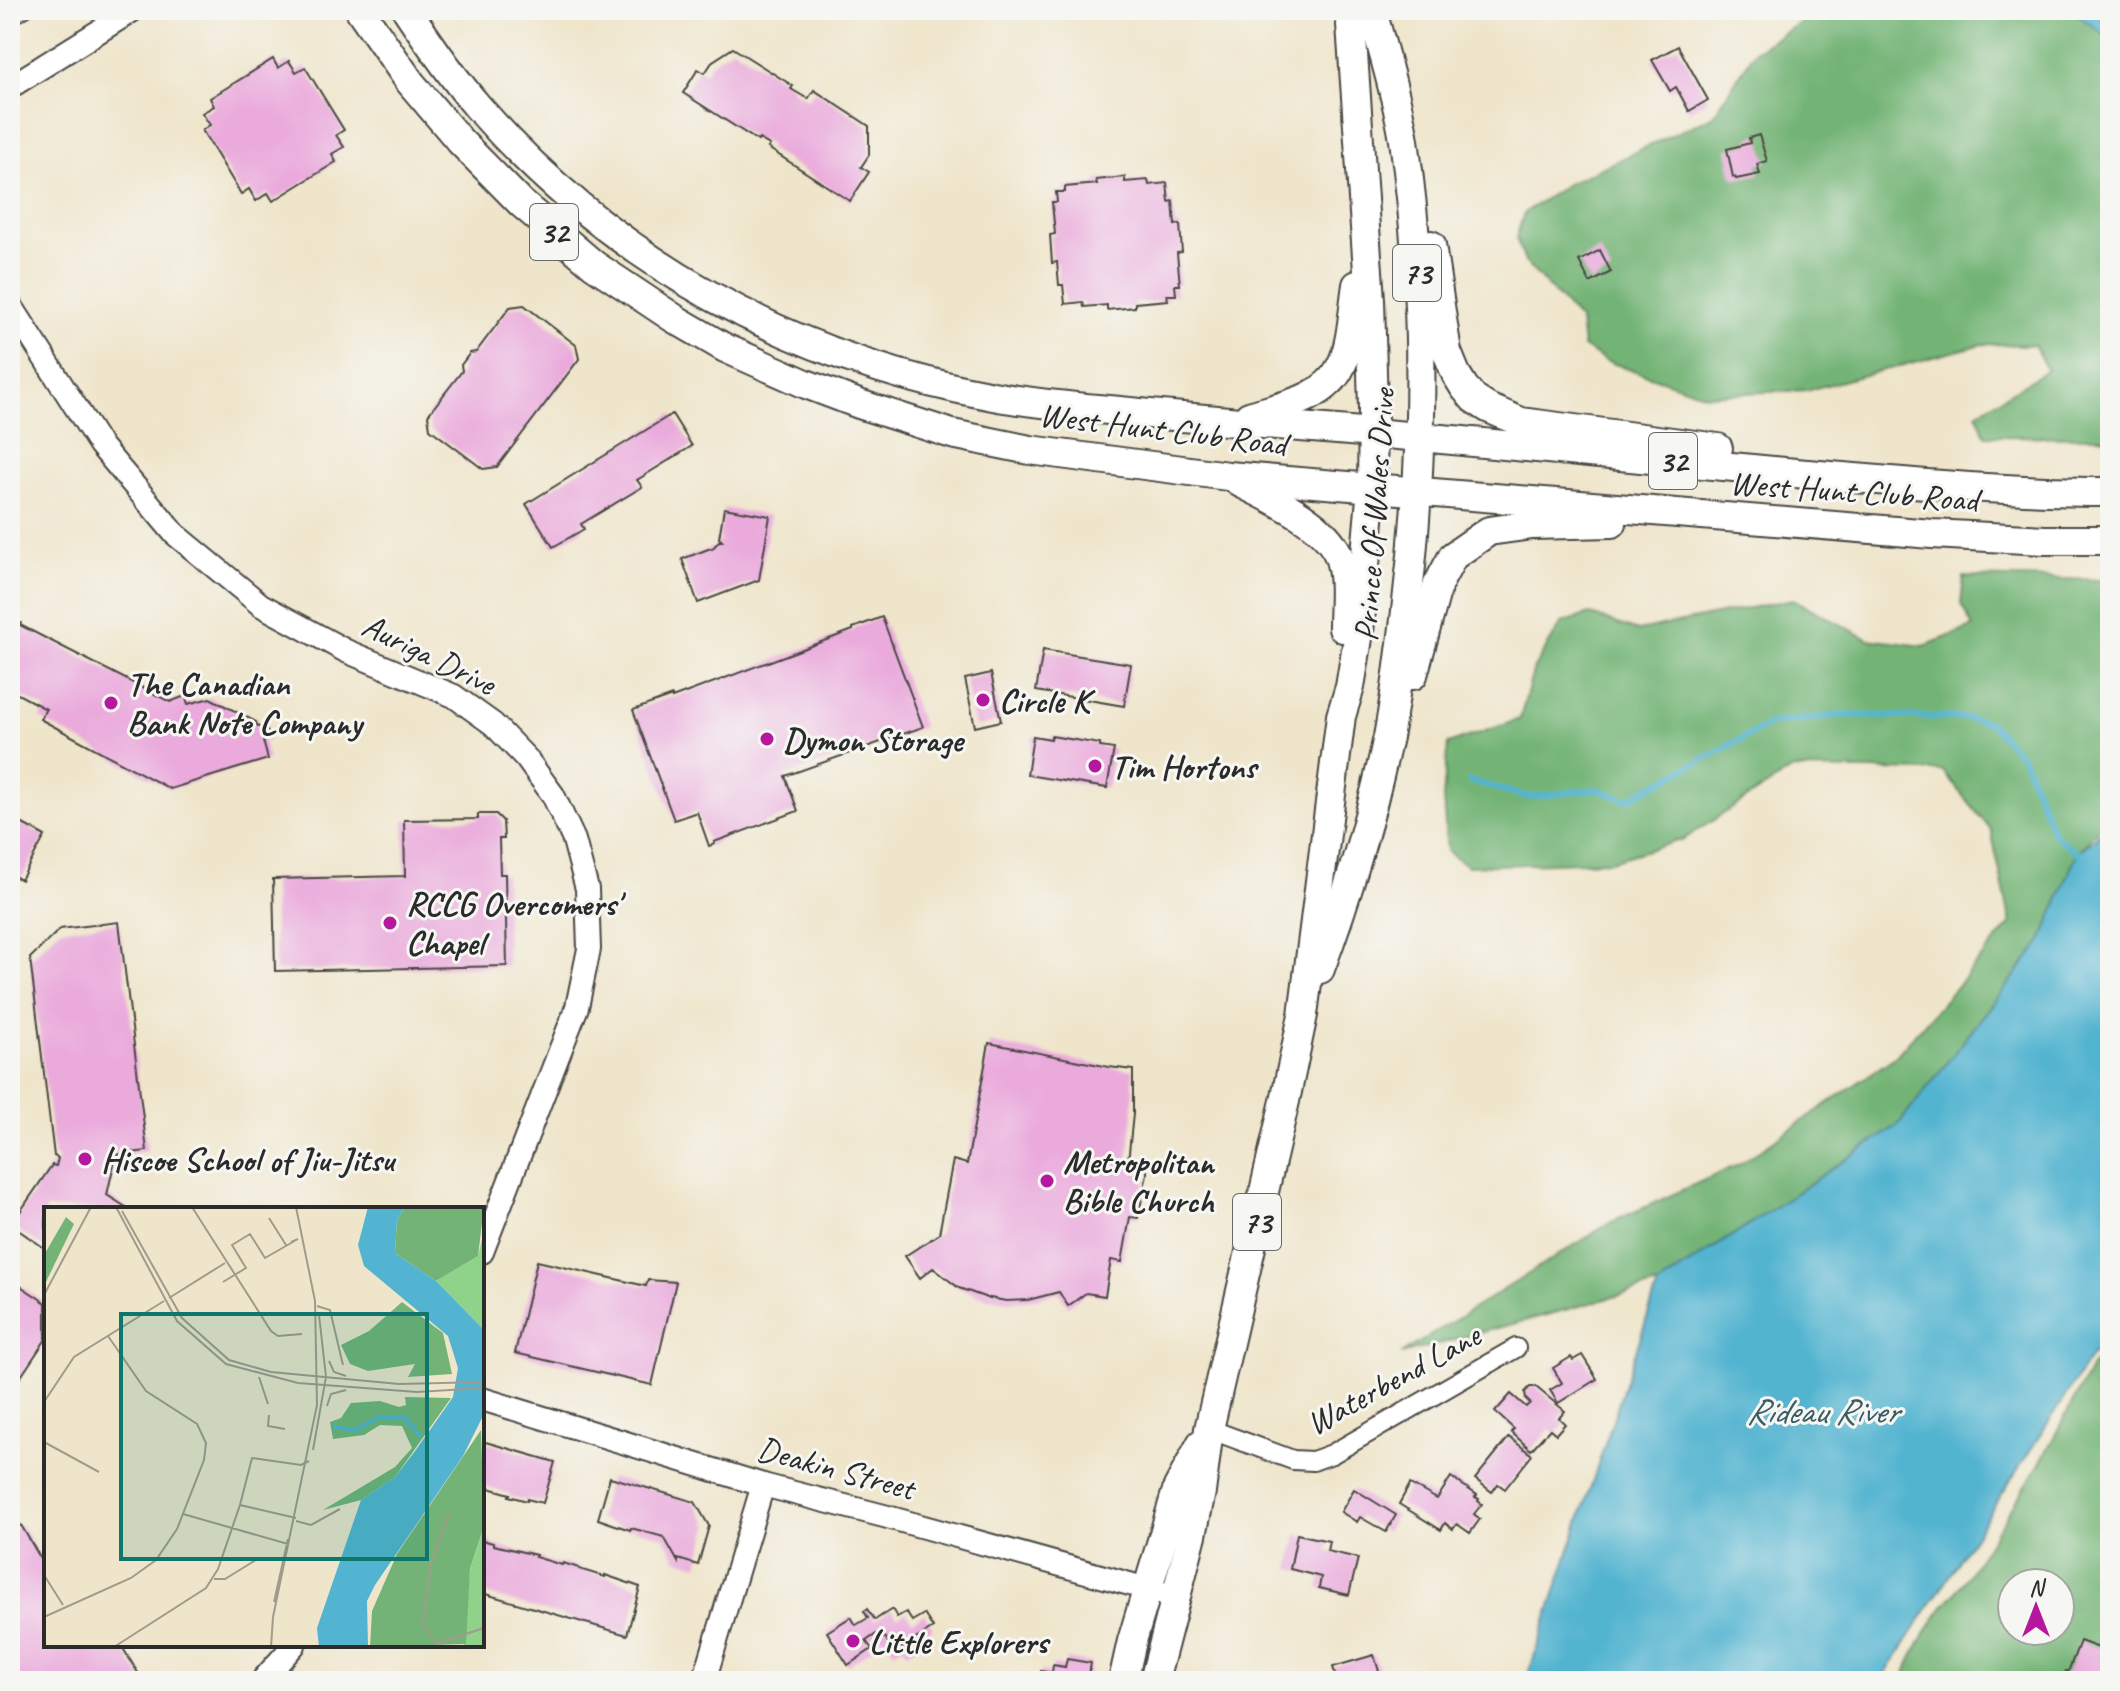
<svg xmlns="http://www.w3.org/2000/svg" width="2120" height="1691" font-family="Caveat,sans-serif">
  <style>
    .forest { fill: #73b476; stroke: #4f7050; stroke-width: 2; fill-rule: evenodd }
    .water { fill: #52b4d0; stroke: #3e707e; stroke-width: 2 }
    .lines { fill: none; stroke-linecap: round; stroke-linejoin: round }
    .stream { stroke: #52b4d0; stroke-width: 6 }
    .building { fill: #eaaadc }
    .minor-casing { stroke: #484743; stroke-width: 22 }
    .tertiary-casing { stroke: #484743; stroke-width: 26 }
    .primary-casing { stroke: #484743; stroke-width: 32 }
    .minor { stroke: #fff; stroke-width: 18 }
    .tertiary { stroke: #fff; stroke-width: 22 }
    .primary { stroke: #fff; stroke-width: 28 }
    .poi-dot { fill: #b5179e; stroke: #f6f6f2; stroke-width: 3 }
    .labels { text-anchor: middle; dominant-baseline: central; stroke-width: 6; stroke-linejoin: round; paint-order: stroke }
    .shield { fill: #f6f6f2; stroke: #686867; stroke-width: 2 }
    .shield-label { font-size: 32px; font-weight: bold; fill: #2b2b2b }
    .street-label { font-size: 34px; fill: #2b2b2b; stroke: #f6f6f2 }
    .poi-label { font-size: 34px; font-weight: bold; fill: #2b2b2b; stroke: #f6f6f2; text-anchor: start }
    .water-label { font-size: 36px; font-style: italic; fill: #395b65; stroke: #f6f6f2 }
    .inset-river { fill: none; stroke: #52b4d0; stroke-width: 4 }
    .inset-road { fill: none; stroke: #a19b8b; stroke-width: 2 }
    .view { fill: #0f766e; fill-opacity: 0.15; stroke: #0f766e; stroke-width: 4 }
    .inset-edge { fill: none; stroke: #2b2b2b; stroke-width: 4 }
  </style>
  <rect width="100%" height="100%" fill="#f6f6f2"/>
  <filter id="ink" filterUnits="userSpaceOnUse"><feTurbulence type="fractalNoise" baseFrequency=".0125" numOctaves="2"/><feDisplacementMap in="SourceGraphic" scale="16" xChannelSelector="R" yChannelSelector="G"/><feConvolveMatrix kernelMatrix="1 2 1 2 8 2 1 2 1" color-interpolation-filters="sRGB"/></filter>
  <filter id="wash" filterUnits="userSpaceOnUse"><feTurbulence type="fractalNoise" baseFrequency=".006" numOctaves="4" result="noise"/><feDisplacementMap in="SourceGraphic" scale="32" xChannelSelector="R" yChannelSelector="G"/><feGaussianBlur stdDeviation="1.8" result="paint"/><feColorMatrix in="noise" values="0 0 0 0 0 0 0 0 0 0 0 0 0 0 0 0 0 1.4 0 .05"/><feComposite in="paint" operator="in"/></filter>
  <g filter="url(#wash)">
    <rect width="100%" height="100%" fill="#efe5cb"/>
    <g class="forest">
      <path d="M 1820,10 L 2085,10 L 2110,32 L 2110,439 L 2099,437 L 1985,436 L 1977,413 L 2047,370 L 2034,345 L 1983,344 L 1808,390 L 1706,395 L 1606,361 L 1583,347 L 1580,321 L 1525,262 L 1516,238 L 1524,213 L 1569,183 L 1713,116 L 1755,51 Z"/>
      <path d="M 1964,577 L 2110,580 L 2110,815 L 2077,853 L 2042,941 L 1898,1125 L 1658,1285 L 1401,1354 L 1610,1223 L 1740,1164 L 1895,1057 L 2011,924 L 1991,830 L 1943,771 L 1793,769 L 1684,839 L 1611,861 L 1468,866 L 1447,851 L 1443,798 L 1448,744 L 1520,719 L 1534,668 L 1562,623 L 1589,614 L 1638,631 L 1793,599 L 1868,639 L 1924,646 L 1973,627 L 1961,604 Z"/>
      <path d="M 2110,1343 L 2110,1681 L 1902,1681 C 1916,1647 1935,1612 1961,1586 L 2039,1465 L 2092,1366 ZM 2012,1583 L 2060,1583 L 2060,1631 L 2012,1631 Z"/>
    </g>
    <g class="water">
      <path d="M 2071,10 L 2110,10 L 2110,39 Z"/>
      <path d="M 2110,825 L 2110,1327 L 1881,1681 L 1526,1681 L 1658,1285 L 1898,1125 L 2042,941 L 2077,853 Z"/>
    </g>
    <g class="lines">
      <path class="stream" d="M 1469,781 L 1529,797 L 1598,789 L 1626,800 L 1772,723 L 1841,715 L 1967,718 L 1990,723 L 2023,758 L 2054,834 L 2077,853"/>
    </g>
    <g id="blocks">
      <g class="building">
        <path d="M 10,10 L 39,10 L 10,28 Z"/>
        <path d="M 1678,46 L 1708,100 L 1689,111 L 1676,87 L 1670,91 L 1652,60 Z"/>
        <path d="M 733,48 L 793,86 L 791,89 L 808,99 L 814,90 L 869,126 L 869,155 L 861,167 L 869,172 L 850,201 L 768,148 L 770,145 L 759,139 L 758,141 L 683,93 L 698,69 L 705,73 L 713,61 Z"/>
        <path d="M 273,59 L 278,68 L 289,61 L 296,72 L 305,67 L 344,130 L 336,135 L 344,147 L 332,154 L 336,162 L 273,201 L 268,193 L 256,201 L 249,189 L 241,194 L 202,130 L 210,125 L 202,113 L 214,106 L 210,98 Z"/>
        <path d="M 1759,135 L 1767,161 L 1757,164 L 1760,174 L 1736,179 L 1735,177 L 1733,177 L 1727,149 L 1750,143 L 1749,138 Z"/>
        <path d="M 1125,177 L 1125,182 L 1148,180 L 1149,185 L 1167,183 L 1169,202 L 1173,201 L 1175,225 L 1180,224 L 1182,252 L 1177,253 L 1180,285 L 1175,285 L 1176,295 L 1167,295 L 1168,300 L 1135,303 L 1135,307 L 1107,310 L 1107,305 L 1084,307 L 1083,302 L 1065,304 L 1063,285 L 1059,285 L 1057,262 L 1052,263 L 1050,235 L 1055,234 L 1052,202 L 1057,202 L 1056,192 L 1065,192 L 1065,187 L 1097,184 L 1096,180 Z"/>
        <path d="M 1600,250 L 1611,272 L 1590,283 L 1579,261 Z"/>
        <path d="M 524,305 L 576,345 L 579,359 L 497,467 L 483,469 L 430,429 L 428,415 L 462,371 L 461,365 L 470,353 L 476,352 L 510,307 Z"/>
        <path d="M 672,414 L 692,446 L 637,480 L 642,487 L 581,524 L 584,529 L 553,547 L 526,504 Z"/>
        <path d="M 724,508 L 770,516 L 759,580 L 698,603 L 682,559 L 711,548 L 712,549 L 719,541 L 722,541 L 719,538 Z"/>
        <path d="M 10,616 L 21,623 L 20,625 L 170,702 L 185,696 L 188,704 L 210,698 L 256,722 L 258,727 L 266,727 L 270,739 L 263,741 L 268,759 L 170,789 L 40,719 L 46,709 L 10,690 Z"/>
        <path d="M 882,617 L 923,727 L 785,776 L 798,811 L 714,842 L 715,844 L 709,846 L 697,812 L 674,820 L 633,710 L 672,696 L 672,698 L 853,630 L 853,628 Z"/>
        <path d="M 1043,650 L 1131,664 L 1124,706 L 1036,691 Z"/>
        <path d="M 991,673 L 1001,721 L 975,727 L 965,679 Z"/>
        <path d="M 1033,736 L 1051,739 L 1051,736 L 1100,744 L 1100,747 L 1114,749 L 1107,788 L 1027,775 Z"/>
        <path d="M 478,814 L 496,814 L 503,821 L 504,839 L 499,839 L 500,874 L 505,874 L 507,966 L 275,971 L 273,879 L 405,876 L 404,820 L 478,819 Z"/>
        <path d="M 10,817 L 45,836 L 21,880 L 10,874 Z"/>
        <path d="M 119,922 L 147,1151 L 116,1155 L 107,1195 L 129,1209 L 46,1209 L 46,1249 L 11,1225 L 52,1165 L 56,1166 L 58,1158 L 54,1156 L 30,958 L 60,929 Z"/>
        <path d="M 989,1043 L 1109,1067 L 1133,1070 L 1133,1114 L 1128,1162 L 1147,1166 L 1147,1174 L 1138,1218 L 1130,1217 L 1122,1262 L 1111,1260 L 1105,1296 L 1086,1293 L 1068,1306 L 1059,1292 L 1028,1300 L 1006,1301 L 990,1298 L 990,1299 L 959,1288 L 933,1268 L 920,1278 L 905,1256 L 939,1234 L 953,1160 L 967,1164 Z"/>
        <path d="M 537,1261 L 646,1286 L 648,1280 L 676,1282 L 652,1385 L 515,1353 Z"/>
        <path d="M 10,1279 L 46,1303 L 46,1339 L 10,1393 Z"/>
        <path d="M 1582,1355 L 1597,1379 L 1558,1403 L 1550,1390 L 1562,1383 L 1553,1368 L 1571,1357 L 1573,1360 Z"/>
        <path d="M 1530,1387 L 1536,1387 L 1565,1411 L 1559,1418 L 1565,1424 L 1556,1434 L 1550,1429 L 1531,1450 L 1511,1432 L 1514,1429 L 1495,1412 L 1511,1394 L 1526,1407 L 1530,1403 L 1526,1399 L 1525,1392 Z"/>
        <path d="M 1509,1437 L 1532,1455 L 1505,1489 L 1498,1484 L 1492,1492 L 1475,1479 Z"/>
        <path d="M 482,1441 L 555,1462 L 543,1503 L 527,1499 L 527,1501 L 509,1496 L 510,1494 L 482,1486 Z"/>
        <path d="M 610,1477 L 695,1502 L 709,1526 L 698,1565 L 678,1559 L 678,1562 L 664,1537 L 631,1528 L 630,1530 L 598,1519 Z"/>
        <path d="M 1451,1477 L 1477,1495 L 1475,1497 L 1479,1499 L 1478,1501 L 1482,1504 L 1474,1514 L 1480,1519 L 1470,1533 L 1457,1524 L 1453,1529 L 1445,1523 L 1441,1530 L 1399,1504 L 1410,1484 L 1437,1499 Z"/>
        <path d="M 1354,1489 L 1396,1515 L 1386,1532 L 1360,1517 L 1357,1522 L 1341,1512 Z"/>
        <path d="M 21,1525 L 46,1568 L 46,1645 L 121,1645 L 143,1681 L 10,1681 L 10,1532 Z"/>
        <path d="M 1297,1534 L 1329,1541 L 1327,1551 L 1358,1558 L 1349,1595 L 1319,1588 L 1321,1577 L 1290,1569 Z"/>
        <path d="M 482,1540 L 493,1543 L 493,1545 L 536,1555 L 535,1557 L 562,1565 L 563,1563 L 579,1568 L 579,1569 L 605,1577 L 605,1575 L 640,1587 L 627,1635 L 482,1593 Z"/>
        <path d="M 867,1609 L 875,1620 L 892,1609 L 897,1617 L 906,1612 L 912,1621 L 924,1614 L 933,1628 L 914,1640 L 917,1646 L 907,1653 L 903,1646 L 894,1652 L 885,1637 L 881,1639 L 878,1633 L 866,1641 L 872,1649 L 848,1665 L 827,1632 L 851,1617 L 856,1625 L 868,1618 L 864,1611 Z"/>
        <path d="M 2080,1641 L 2110,1652 L 2110,1681 L 2102,1681 L 2082,1674 L 2081,1677 L 2089,1681 L 2061,1681 L 2066,1671 L 2068,1672 Z"/>
        <path d="M 1374,1655 L 1382,1681 L 1337,1681 L 1333,1667 Z"/>
        <path d="M 1067,1659 L 1091,1663 L 1088,1681 L 1039,1681 L 1041,1671 L 1052,1673 L 1053,1665 L 1065,1667 Z"/>
      </g>
    </g>
  </g>
  <g filter="url(#ink)">
    <use href="#blocks" fill-opacity="0" stroke="#484743" stroke-width="2"/>
    <g class="lines">
      <defs>
        <path id="minor" d="M 1209,1429 L 1293,1460 L 1313,1461 L 1332,1454 L 1516,1348"/>
        <g id="tertiary">
          <path d="M 10,87 L 133,10"/>
          <path d="M 10,304 L 100,445 L 175,534 L 261,605 L 346,651 L 454,696 L 493,724 L 526,758 L 553,795 L 574,840 L 587,889 L 589,949 L 577,1007 L 482,1252"/>
          <path d="M 482,1399 L 763,1485 L 884,1516 L 1162,1593"/>
          <path d="M 262,1681 L 294,1645"/>
          <path d="M 704,1681 L 763,1485"/>
        </g>
        <g id="primary">
          <path d="M 360,10 L 410,82 L 460,141 L 521,203 L 594,265 L 675,319 L 725,348 L 806,384 L 859,404 L 952,434 L 1030,450 L 1228,476 L 1932,534 L 2045,540 L 2110,540"/>
          <path d="M 407,10 C 429,43 452,77 478,107 C 613,262 792,359 993,396 C 1042,405 1091,408 1140,413 C 1251,424 1362,431 1473,442 C 1580,452 1688,463 1796,473 C 1900,482 2005,492 2110,492"/>
          <path d="M 1431,245 L 1447,352 L 1456,374 L 1464,387 L 1474,399 L 1488,408 L 1521,422 L 1718,448"/>
          <path d="M 1249,416 C 1281,406 1325,400 1341,366 C 1352,345 1353,309 1357,285"/>
          <path d="M 1239,482 C 1270,498 1323,521 1338,554 C 1347,576 1343,605 1343,628"/>
          <path d="M 1413,675 L 1438,584 L 1453,556 L 1489,531 L 1532,525 L 1612,523"/>
          <path d="M 1320,969 C 1348,894 1371,816 1388,737 C 1396,695 1401,653 1406,611 C 1425,455 1426,296 1404,140 C 1397,96 1383,53 1372,10"/>
          <path d="M 1123,1681 L 1132,1641 L 1178,1487 L 1201,1444"/>
          <path d="M 1154,1681 L 1192,1535 L 1201,1492 L 1209,1429 L 1285,1101 L 1303,1015 L 1341,716 L 1350,687 L 1359,632 L 1372,487 L 1373,408 L 1370,300 L 1350,10"/>
        </g>
      </defs>
      <use href="#minor" class="minor-casing"/>
      <use href="#tertiary" class="tertiary-casing"/>
      <use href="#primary" class="primary-casing"/>
      <use href="#minor" class="minor"/>
      <use href="#tertiary" class="tertiary"/>
      <use href="#primary" class="primary"/>
    </g>
  </g>
  <g class="poi-dot">
    <circle cx="983" cy="700" r="8"/>
    <circle cx="111" cy="703" r="8"/>
    <circle cx="767" cy="739" r="8"/>
    <circle cx="1095" cy="766" r="8"/>
    <circle cx="390" cy="923" r="8"/>
    <circle cx="85" cy="1159" r="8"/>
    <circle cx="1047" cy="1181" r="8"/>
    <circle cx="853" cy="1641" r="8"/>
  </g>
  <g class="labels">
    <g class="shield">
      <rect x="530" y="204" width="48" height="56" rx="6"/>
      <rect x="1393" y="245" width="48" height="56" rx="6"/>
      <rect x="1649" y="433" width="48" height="56" rx="6"/>
      <rect x="1233" y="1194" width="48" height="56" rx="6"/>
    </g>
    <g class="shield-label">
      <text x="554" y="232">32</text>
      <text x="1417" y="273">73</text>
      <text x="1673" y="461">32</text>
      <text x="1257" y="1222">73</text>
    </g>
    <g class="street-label">
      <text transform="translate(1163 429) rotate(7)">West Hunt Club Road</text>
      <text transform="translate(1854 491) rotate(4)">West Hunt Club Road</text>
      <text transform="translate(1374 515) rotate(-86)">Prince Of Wales Drive</text>
      <text transform="translate(429 654) rotate(26)">Auriga Drive</text>
      <text transform="translate(1393 1379) rotate(-29)">Waterbend Lane</text>
      <text transform="translate(836 1468) rotate(15)">Deakin Street</text>
    </g>
    <g class="poi-label">
      <text x="127" y="683">The Canadian<tspan x="127" dy="39">Bank Note Company</tspan></text>
      <text x="999" y="700">Circle K</text>
      <text x="783" y="739">Dymon Storage</text>
      <text x="1111" y="766">Tim Hortons</text>
      <text x="406" y="903">RCCG Overcomers'<tspan x="406" dy="39">Chapel</tspan></text>
      <text x="101" y="1159">Hiscoe School of Jiu-Jitsu</text>
      <text x="1063" y="1161">Metropolitan<tspan x="1063" dy="39">Bible Church</tspan></text>
      <text x="869" y="1641">Little Explorers</text>
    </g>
    <g class="water-label">
      <text x="1822" y="1411">Rideau River</text>
    </g>
  </g>
  <g transform="translate(44 1207)">
    <rect width="440" height="440" fill="#efe5cb"/>
    <path d="M 440,24 L 440,123 L 392,74 L 434,49 ZM 440,319 L 440,440 L 420,440 L 426,363 Z" fill="#8fd28a"/>
    <path d="M 361,0 L 440,0 L 434,49 L 392,74 L 351,46 L 353,13 ZM 22,10 L 30,17 L 0,79 L 0,48 ZM 358,95 L 399,126 L 408,167 L 364,170 L 371,157 L 324,164 L 306,157 L 297,138 L 325,124 ZM 361,190 L 407,191 L 351,270 L 317,293 L 279,303 L 351,260 L 368,241 L 358,219 L 336,218 L 320,228 L 289,232 L 286,215 L 297,211 L 307,196 L 336,194 L 355,200 L 362,198 ZM 437,223 L 440,319 L 426,362 L 422,437 L 326,440 L 328,404 L 353,347 Z" fill="#73b476"/>
    <path d="M 324,0 L 361,0 L 353,13 L 351,46 L 392,74 L 440,123 L 440,207 L 419,249 L 331,378 L 323,394 L 324,440 L 275,440 L 273,421 L 317,293 L 351,270 L 372,243 L 409,190 L 414,161 L 404,129 L 320,59 L 314,38 Z" fill="#52b4d0"/>
    <path class="inset-river" d="M 289,220 L 312,223 L 333,211 L 361,211 L 377,230"/>
    <path class="inset-road" d="M 72,0 L 133,114 L 182,157 L 254,176 L 373,185 L 440,181M 148,0 L 227,124 L 234,129 L 258,127M 252,0 L 271,94M 78,4 L 138,111 L 185,153 L 227,165 L 355,177 L 440,175M 225,11 L 242,38M 179,75 L 202,61 L 188,38 L 206,27 L 221,51 L 254,32 L 247,35M 0,88 L 47,0M 125,91 L 181,56M 273,99 L 286,103 L 299,158M 285,154 L 290,165 L 302,169M 215,170 L 224,197M 0,195 L 30,150 L 120,94M 283,199 L 287,187 L 302,183M 225,208 L 224,219 L 241,222M 0,235 L 55,265M 269,243 L 282,170 L 275,108M 196,298 L 208,251 L 257,258 L 265,254M 405,306 L 387,357 L 379,417 L 392,437 L 440,421M 139,307 L 244,337M 252,314 L 267,318 L 296,302M 0,368 L 19,398M 170,372 L 181,372 L 215,351M 230,395 L 244,332M 0,410 L 87,371 L 112,353 L 133,322 L 160,253 L 162,236 L 153,217 L 102,184 L 64,129M 229,410 L 273,198 L 271,93M 70,440 L 162,381 L 174,362 L 196,298 L 252,311M 227,440 L 229,410"/>
    <path class="view" d="M 77,107 L 383,107 L 383,352 L 77,352 Z"/>
    <rect width="440" height="440" class="inset-edge"/>
  </g>
  <rect width="2120" height="1691" fill="none" stroke="#f6f6f2" stroke-width="40"/>
  <g transform="translate(2036 1607)"><circle r="38" fill="#f6f6f2" stroke="#a5a5a2" stroke-width="2"/>
  <path d="M0-6L14 30L0 20L-14 30Z" fill="#b5179e"/>
  <text y="-12" font-size="22" font-weight="bold" text-anchor="middle" fill="#2b2b2b">N</text>
  </g>
</svg>
